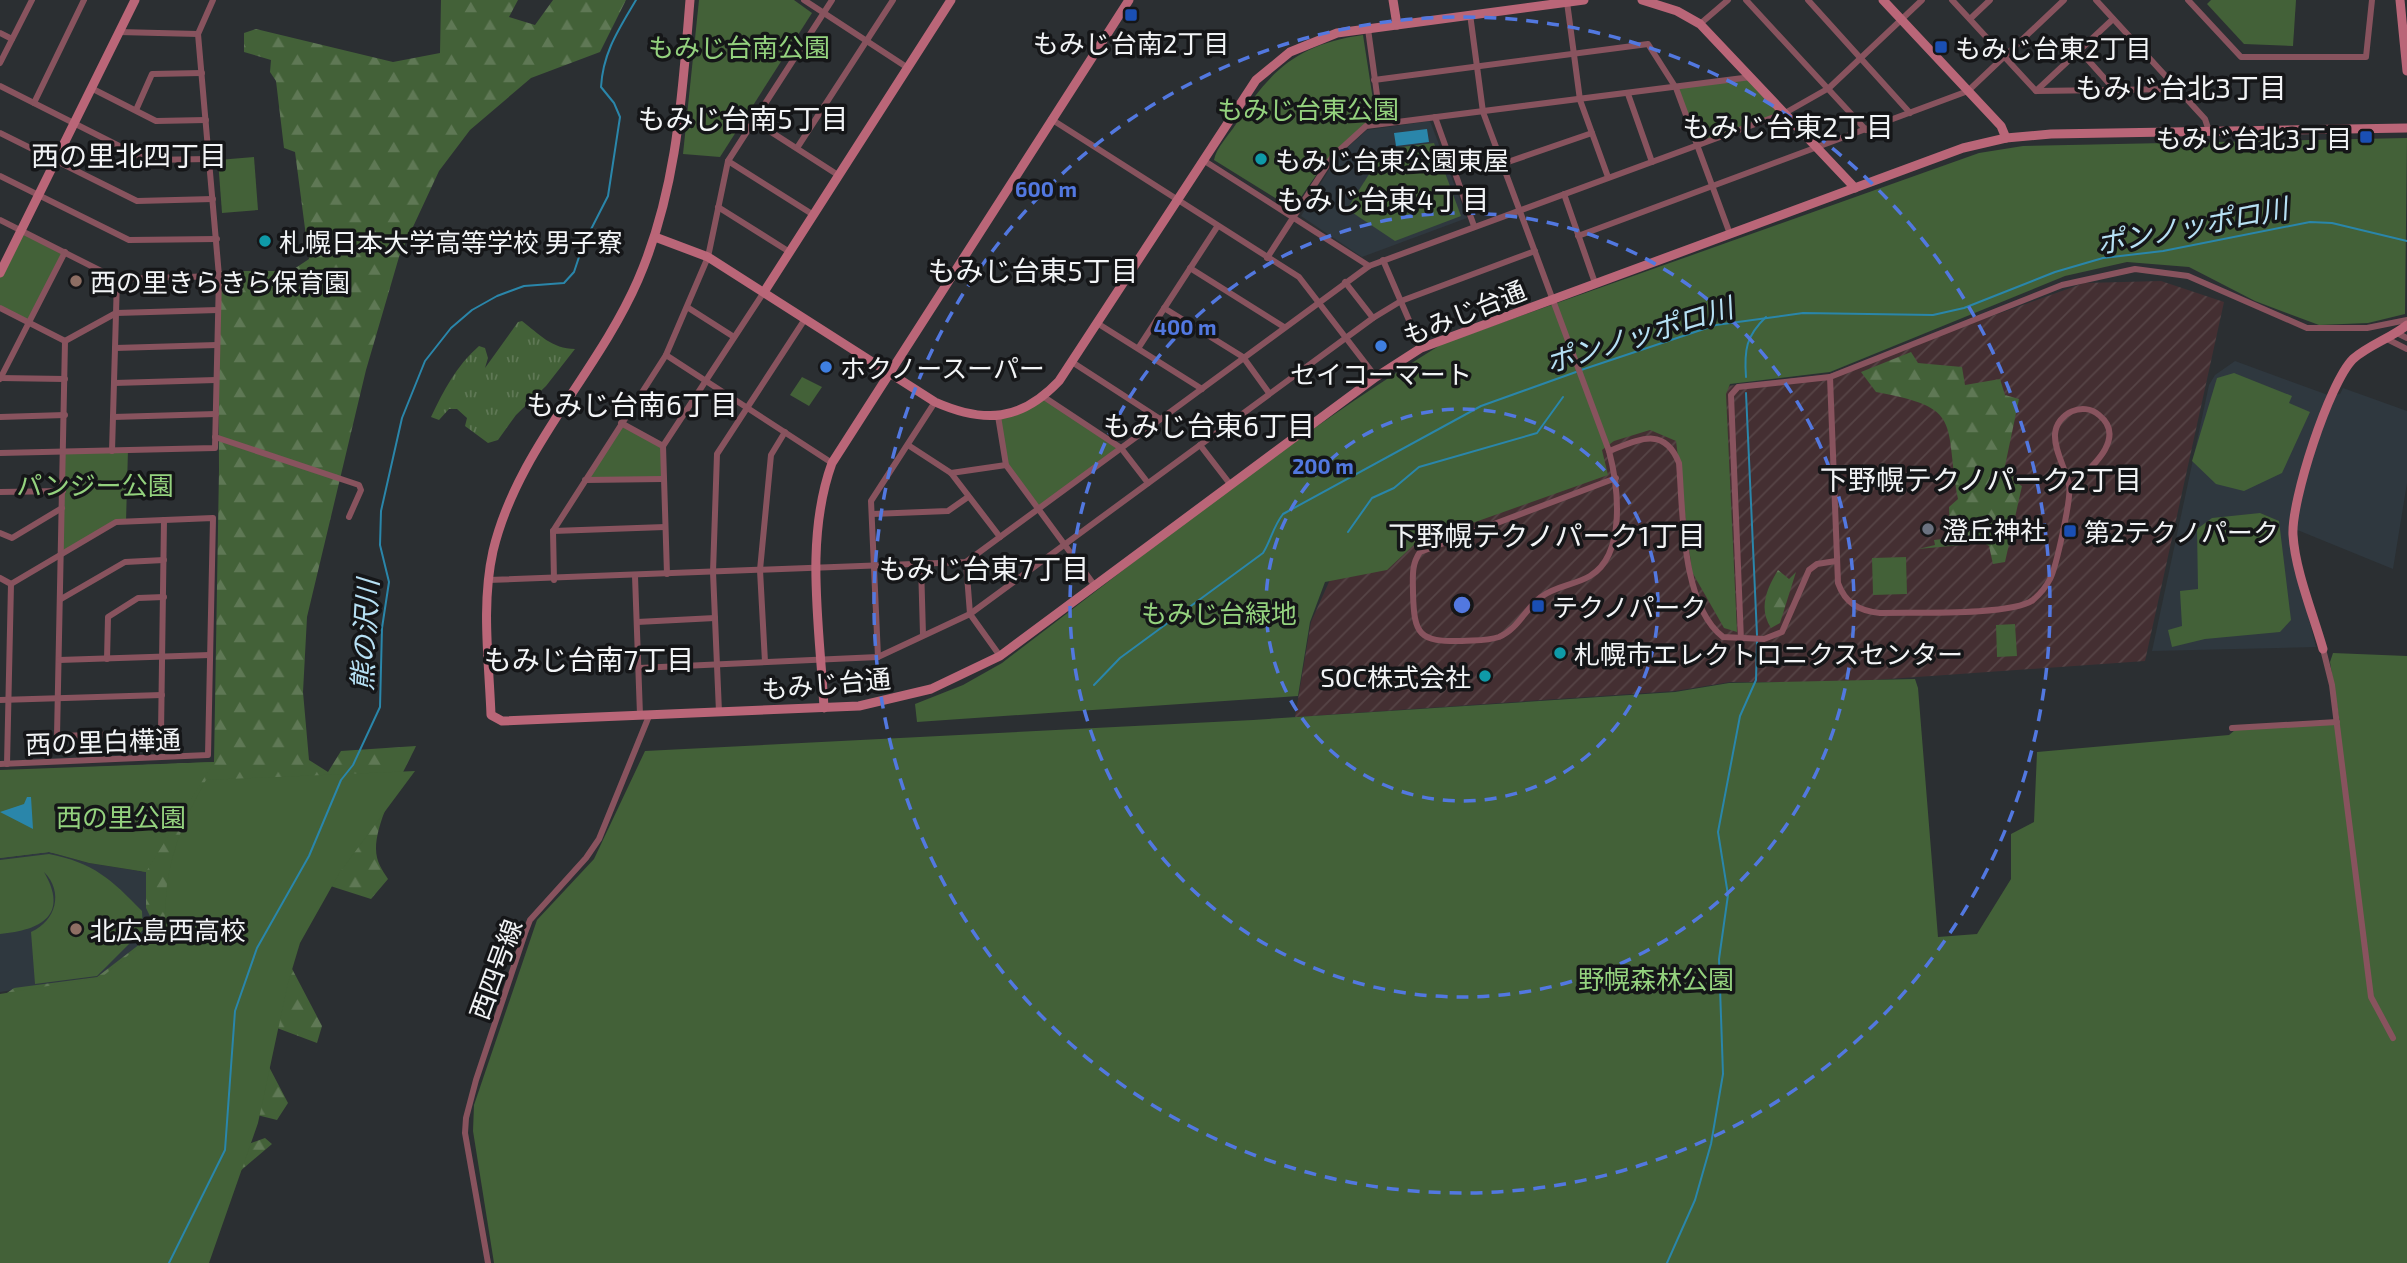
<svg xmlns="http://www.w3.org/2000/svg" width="2407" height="1263" font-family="'Exo 2','Noto Sans JP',sans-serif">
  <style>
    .built { fill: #2f383f }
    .industrial { fill: url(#industrial-furrows) }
    .grass { fill: url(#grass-tufts) }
    .forest { fill: url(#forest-firs) }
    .park { fill: #436138 }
    .water { fill: #2a86aa }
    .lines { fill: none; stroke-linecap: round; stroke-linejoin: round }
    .stream { stroke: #2a86aa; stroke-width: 2 }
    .street { stroke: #88535e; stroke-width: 6 }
    .secondary { stroke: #ba6678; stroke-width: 9 }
    .ring { fill: none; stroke: #5278e0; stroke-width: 3.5; stroke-dasharray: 12 9 }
    .transit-dot { fill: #1a4fb4; stroke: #151618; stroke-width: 2.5 }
    .culture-dot { fill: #0f9aa8; stroke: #151618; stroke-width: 2.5 }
    .education-dot { fill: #8d6e63; stroke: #151618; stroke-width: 2.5 }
    .shop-dot { fill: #3f7fe0; stroke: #151618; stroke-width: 2.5 }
    .worship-dot { fill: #6b7280; stroke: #151618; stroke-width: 2.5 }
    .labels { text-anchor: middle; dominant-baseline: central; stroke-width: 7; stroke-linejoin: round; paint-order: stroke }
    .poi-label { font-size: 26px; fill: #f2f4f6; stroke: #151618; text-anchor: start }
    .park-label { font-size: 26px; fill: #94d27e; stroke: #151618 }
    .street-label { font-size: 26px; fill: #f2f4f6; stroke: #151618 }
    .neighbourhood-label { font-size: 28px; fill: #f2f4f6; stroke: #151618 }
    .water-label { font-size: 28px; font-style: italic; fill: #b6e0f4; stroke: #151618 }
    .centre { fill: #5278e0; stroke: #151618; stroke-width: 3.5 }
    .ring-label { font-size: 21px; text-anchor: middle; font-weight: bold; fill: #5278e0; stroke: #151618; stroke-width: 7; stroke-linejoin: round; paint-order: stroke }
  </style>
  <defs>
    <pattern id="industrial-furrows" width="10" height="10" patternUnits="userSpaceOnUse" patternTransform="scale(1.75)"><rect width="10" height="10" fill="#442f32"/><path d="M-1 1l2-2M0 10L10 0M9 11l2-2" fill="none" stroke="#564446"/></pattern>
    <pattern id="grass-tufts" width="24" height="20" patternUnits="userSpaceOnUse" patternTransform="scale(1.75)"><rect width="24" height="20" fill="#436138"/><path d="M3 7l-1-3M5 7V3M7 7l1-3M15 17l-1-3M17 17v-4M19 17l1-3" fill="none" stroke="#5f7855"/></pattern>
    <pattern id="forest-firs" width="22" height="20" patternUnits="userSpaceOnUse" patternTransform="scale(1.75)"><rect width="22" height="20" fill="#436138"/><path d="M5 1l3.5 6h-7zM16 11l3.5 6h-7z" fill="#5f7855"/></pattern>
  </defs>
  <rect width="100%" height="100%" fill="#2b2f32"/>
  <g class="built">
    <path d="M 1430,121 L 1467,218 L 1362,257 L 1301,216 L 1336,158 L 1367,130 Z"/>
    <path d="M 2235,361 L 2328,395 L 2340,394 L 2343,388 L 2407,411 L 2407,483 L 2393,569 L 2290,527 L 2291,548 L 2316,647 L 2152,651 L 2209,385 L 2215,375 Z"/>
    <path d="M 49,852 L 89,863 L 146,872 L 146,907 L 153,921 L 150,937 L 97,977 L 0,992 L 0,858 Z"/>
  </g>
  <path class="industrial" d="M 2161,281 L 2224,302 L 2145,661 L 1846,682 L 1730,682 L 1675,691 L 1295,717 L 1311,622 L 1333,573 L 1727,386 L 1830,374 L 2084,283 Z"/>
  <path class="grass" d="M 522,321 C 539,334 552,349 575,349 L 546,386 L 516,415 L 498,440 L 488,443 L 465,426 L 467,418 L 457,409 L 449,409 L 439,420 L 431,417 C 444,390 456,366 479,346 L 485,348 L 488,358 L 485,368 L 518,322 Z"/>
  <g class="forest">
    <path d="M 441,0 L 518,0 L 509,17 L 535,25 L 553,0 L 626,0 L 600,52 L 531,78 L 470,130 L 439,171 L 399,257 L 366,370 L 307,617 L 303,692 L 309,760 L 328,772 L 341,751 L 416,746 C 403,774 376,818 376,849 C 376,861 382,870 388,879 L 371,899 L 321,883 L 289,963 L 322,1026 L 317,1043 L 269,1025 L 267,1063 L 288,1103 L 277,1120 L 249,1113 L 243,1146 L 265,1138 L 272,1144 L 232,1178 L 0,1263 L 0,998 L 14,988 L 97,977 L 149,937 L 153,922 L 146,908 L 146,872 L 49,852 L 0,858 L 0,771 L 214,762 L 219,470 L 218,271 L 291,271 L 309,259 L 295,152 L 284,148 L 276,81 L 270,72 L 271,60 L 244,52 L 244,33 L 256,29 L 393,62 L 440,53 Z"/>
    <path d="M 1911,352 L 1918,363 L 1962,367 L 1965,385 L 2000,379 L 2005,395 L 2019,399 L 2005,466 L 2014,471 L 2013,481 L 2022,486 L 2005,562 L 1993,564 L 1989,546 L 1984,543 L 1918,549 L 1935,545 L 1934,540 L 1950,538 L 1949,507 L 1958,499 C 1944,421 1964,408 1876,392 L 1861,372 Z"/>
    <path d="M 1778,570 L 1789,579 L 1796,572 L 1780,623 L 1771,628 C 1758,608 1767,588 1778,570 Z"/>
  </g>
  <g class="park">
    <path d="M 699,0 L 794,0 L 812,13 L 720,157 L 683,154 Z"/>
    <path d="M 2211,0 L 2296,0 L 2293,46 L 2244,44 L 2207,4 Z"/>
    <path d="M 1363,35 L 1376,119 C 1336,142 1319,171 1293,209 L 1214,160 C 1216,148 1229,135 1236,124 C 1270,70 1298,44 1363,35 Z"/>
    <path d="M 1751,77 L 1785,113 L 1697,145 L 1676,88 Z"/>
    <path d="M 2407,138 L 2405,314 L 2368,323 L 2319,325 L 2255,301 L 2189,267 L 2127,262 L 2065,276 L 1830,372 L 1730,384 L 1726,394 L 1737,632 L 1724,628 L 1692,572 L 1676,441 L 1650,430 L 1614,441 L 1602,450 L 1608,475 L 1416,543 L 1387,570 L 1325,582 L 1310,622 L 1298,696 L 917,722 L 915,704 L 963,685 L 1002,663 C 1147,553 1287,439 1442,344 L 1979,153 L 2023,146 Z"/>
    <path d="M 1434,143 L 1461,216 L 1395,241 L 1347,209 L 1385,149 Z"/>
    <path d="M 254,157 L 258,210 L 222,213 L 218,160 Z"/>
    <path d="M 21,231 L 65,252 L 29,323 L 0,308 L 0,273 Z"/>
    <path d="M 2234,373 L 2292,396 L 2289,403 L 2310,412 L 2282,473 L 2244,491 L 2216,484 L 2192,461 L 2217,378 Z"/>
    <path d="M 802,377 L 822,387 L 809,406 L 790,395 Z"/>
    <path d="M 1044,397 L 1121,448 L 1038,510 L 1006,465 L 998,416 Z"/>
    <path d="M 621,423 L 663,446 L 663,479 L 585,480 Z"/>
    <path d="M 128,450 L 126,522 L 116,522 L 61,554 L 64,452 Z"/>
    <path d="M 2260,513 L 2279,521 L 2291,620 L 2280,632 L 2205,639 L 2172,647 L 2168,630 L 2182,626 L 2180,591 L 2198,589 L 2197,529 L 2212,518 Z"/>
    <path d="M 1906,557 L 1907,594 L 1873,595 L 1872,558 Z"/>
    <path d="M 2015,624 L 2017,656 L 1997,657 L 1996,625 Z"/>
    <path d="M 2333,653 L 2407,656 L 2407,1263 L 494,1263 L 473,1131 L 474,1105 L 537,920 L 594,859 L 645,751 L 1253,720 L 1675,692 L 1729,683 L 1915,679 L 1918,688 L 1938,937 L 1977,934 L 2011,879 L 2011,834 L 2034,822 L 2037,752 L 2229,735 L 2235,730 L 2340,724 L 2330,662 Z"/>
    <path d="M 214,762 L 146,872 L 89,863 L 49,852 L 0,858 L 0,770 Z"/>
    <path d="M 415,771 L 340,872 L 300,943 L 288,983 L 258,1123 L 209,1263 L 0,1263 L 0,994 L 102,977 L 143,943 L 161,933 C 167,914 165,902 167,884 C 173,845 187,814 206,780 Z"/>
    <path d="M 49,854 C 94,863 111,879 142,911 L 143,930 L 97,976 L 35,984 L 31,932 C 56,921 64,892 44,872 C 69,915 42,930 0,934 L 0,860 Z"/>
  </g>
  <g class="water">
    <path d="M 1427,129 L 1429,142 L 1396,146 L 1394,133 Z"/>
    <path d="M 27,797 L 31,797 L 33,829 L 0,812 L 24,804 Z"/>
  </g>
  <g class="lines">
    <g class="stream">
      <path d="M 1581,370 L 1716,325 L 1803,313 L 1933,315 L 1964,308 L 2055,272 L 2103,258 L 2163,251 L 2310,222 L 2332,223 L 2407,241"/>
      <path d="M 1746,377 C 1744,350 1746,336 1766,317"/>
      <path d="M 1746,393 L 1757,635"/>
      <path d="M 1348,532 L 1372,498 L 1394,488 L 1419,467 L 1537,433 L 1563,397"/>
      <path d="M 1094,685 L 1120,658 L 1263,553 C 1271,540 1273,527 1283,514 L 1481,406 L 1576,372"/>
      <path d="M 169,1263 L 225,1150 L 235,1011 L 257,948 L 309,856 L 341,780 L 353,765 L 380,707 L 382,628 L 389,582 L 380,545 L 381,511 L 402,418 L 425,361 L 451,328 L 472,310 L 497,296 L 524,286 L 564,283 L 574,272 L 583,245 L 608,196 L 620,117 L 614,103 L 601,87 C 603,52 619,29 636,0"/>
      <path d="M 1667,1263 L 1695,1200 L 1711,1144 L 1723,1074 L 1719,959 L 1728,895 L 1718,832 L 1740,716 L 1756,680 L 1757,640"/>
    </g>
    <g class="street">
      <path d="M 804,0 L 908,68"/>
      <path d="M 1746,0 L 1866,130"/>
      <path d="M 1808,0 L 1910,113"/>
      <path d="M 1952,0 L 2036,91 L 2178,89"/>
      <path d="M 2096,0 L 2205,119 L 2209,131"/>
      <path d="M 2188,0 L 2241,57 L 2366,57 L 2372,0"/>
      <path d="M 1567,2 L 1580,100 L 1608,177"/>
      <path d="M 1470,14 L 1483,112 L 1609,451 C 1618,485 1627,554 1590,576 C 1575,585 1555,586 1541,597 C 1525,609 1518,629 1499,637 C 1487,641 1474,640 1462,641 C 1419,642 1414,635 1413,593 C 1413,577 1411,565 1420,552 L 1616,478"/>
      <path d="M 1970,19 L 1990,0"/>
      <path d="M 1700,24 L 1728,0"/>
      <path d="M 1368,29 L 1381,124"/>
      <path d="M 119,32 L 198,34"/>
      <path d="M 0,33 L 12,39"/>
      <path d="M 2080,51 L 2114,89"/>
      <path d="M 0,63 L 32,0"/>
      <path d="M 1374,80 L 1648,44 L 1676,88 L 1730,234"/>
      <path d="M 0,86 L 147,160 L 209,159"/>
      <path d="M 91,88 L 156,121 L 206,120"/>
      <path d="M 2036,91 L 2113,19"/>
      <path d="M 1628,94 L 1652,162"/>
      <path d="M 34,103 L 84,0"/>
      <path d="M 136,110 L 152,74 L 202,73"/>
      <path d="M 1435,117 L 1474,226"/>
      <path d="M 1051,119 L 1299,277 L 1376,377"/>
      <path d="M 754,121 L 838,175"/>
      <path d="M 0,133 L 137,201 L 213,199"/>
      <path d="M 797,148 L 893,0"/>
      <path d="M 1203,160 L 1369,266"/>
      <path d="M 728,161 L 812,214"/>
      <path d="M 1502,164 L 1592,133"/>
      <path d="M 0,176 L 129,240 L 217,239"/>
      <path d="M 1564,194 L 1595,283"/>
      <path d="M 718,207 L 788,251"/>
      <path d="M 0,220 L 117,279 L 219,276"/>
      <path d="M 1578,236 L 1968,91 L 2064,0"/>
      <path d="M 1267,258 L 1333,156 L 1366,126 L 1751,77"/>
      <path d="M 1383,260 L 1421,348"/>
      <path d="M 1190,268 L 1284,327"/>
      <path d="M 1345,282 L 1373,318"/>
      <path d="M 687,307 L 734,337"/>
      <path d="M 0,308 L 65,341 L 116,313 L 218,310"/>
      <path d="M 1164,308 L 1243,357 L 1269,393"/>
      <path d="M 1097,323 L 1202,389"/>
      <path d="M 2397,333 L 2407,338"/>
      <path d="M 2387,339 L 2407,349"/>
      <path d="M 65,341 L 57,736 L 161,733 L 164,520"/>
      <path d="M 1139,347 L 1217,227"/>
      <path d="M 115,348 L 217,345"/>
      <path d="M 666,355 L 832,463"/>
      <path d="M 1072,362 L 1160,419"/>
      <path d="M 1830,377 L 1838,583 C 1845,603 1859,611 1880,613 C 1911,612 2012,616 2033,600 C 2040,594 2046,587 2050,579 C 2056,568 2072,496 2069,485 C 2066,469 2054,451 2055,434 C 2057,413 2083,401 2099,415 C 2129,439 2087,471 2070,488"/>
      <path d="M 0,378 L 65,379"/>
      <path d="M 0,379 L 65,252"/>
      <path d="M 114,383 L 216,380"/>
      <path d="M 1044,397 L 1121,448 L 1148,483"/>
      <path d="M 998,416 L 1006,465 L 1095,586"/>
      <path d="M 0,417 L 65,415"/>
      <path d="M 113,417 L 216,414"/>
      <path d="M 621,423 L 663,446"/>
      <path d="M 215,437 L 359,485 L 361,490 L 349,517"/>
      <path d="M 908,445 L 951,473 L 1000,537"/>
      <path d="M 1200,445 L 1230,484"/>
      <path d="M 112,451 L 117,279"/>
      <path d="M 1609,451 C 1638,440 1664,425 1679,463 C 1683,511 1681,605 1723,637 L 1764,639 L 1782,632 L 1809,570 L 1817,564 L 1836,561"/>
      <path d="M 0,453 L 215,448 L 219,276 L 198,34 L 213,0"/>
      <path d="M 951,473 L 1006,465"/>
      <path d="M 585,480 L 663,479"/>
      <path d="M 0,492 L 63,491"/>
      <path d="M 872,514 L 948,511 L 968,497"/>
      <path d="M 553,531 L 665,527"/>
      <path d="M 0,533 L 12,538 L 62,508"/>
      <path d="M 966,562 L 970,614 L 1000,656"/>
      <path d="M 921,564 L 923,635"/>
      <path d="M 667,574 L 663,446 L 764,292"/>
      <path d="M 635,576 L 640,715"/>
      <path d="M 0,578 L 11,584"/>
      <path d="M 488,580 L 966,562 L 1369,266 L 1785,113 L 1829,88 L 1922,0"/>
      <path d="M 554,580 L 553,531 L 666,355 L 708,257 L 728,161 L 832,0"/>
      <path d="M 61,599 L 125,562 L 164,560"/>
      <path d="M 637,622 L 715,618"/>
      <path d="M 1741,640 L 1731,395 L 1738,387 L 1830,377 L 2062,285 L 2135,269 L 2188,276 L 2307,328 L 2367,328 L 2407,320"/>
      <path d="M 2323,649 L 2332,685 L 2371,997 L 2393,1038"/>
      <path d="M 878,657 L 871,501 L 935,402"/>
      <path d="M 107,659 L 108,617 L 138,598 L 164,597"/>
      <path d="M 59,660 L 210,655"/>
      <path d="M 765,662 L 760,570 L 771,455 L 785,432"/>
      <path d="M 639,668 L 878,657 L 970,614 L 1373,318 L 1401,301 L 1535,251"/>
      <path d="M 0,700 L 162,695"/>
      <path d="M 719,712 L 713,572 L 717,454 L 805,319"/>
      <path d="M 2232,728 L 2337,722"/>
      <path d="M 0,764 L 208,755 L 213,518 L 116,522 L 11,584"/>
      <path d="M 7,764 L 11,584"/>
      <path d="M 488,1263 L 465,1133 L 466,1118 L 476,1080 L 525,933 L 530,920 L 586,858 L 599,839 L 649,716"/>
    </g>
    <g class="secondary">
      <path d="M 690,0 C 682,97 677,190 638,280 C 597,374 517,450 493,551 C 481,605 489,661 491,715 L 502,721 L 859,706 L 931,689 L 1000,656 L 1376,377 L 1421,348 L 1963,148 L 2006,138 L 2051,134 L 2407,128"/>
      <path d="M 1393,0 L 1397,25"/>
      <path d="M 1642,0 L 1677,11 L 1700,24 L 1855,188"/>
      <path d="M 1883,0 L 2001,126 L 2006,138"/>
      <path d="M 2400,0 L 2407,71"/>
      <path d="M 655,237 L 708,257 L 935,402 C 985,424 1021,421 1059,381 L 1256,80 L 1290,52 L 1337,33 L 1584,0"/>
      <path d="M 0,273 L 135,0"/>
      <path d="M 764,292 L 951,0"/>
      <path d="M 2323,649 C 2313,614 2295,570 2293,535 C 2291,501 2329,383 2353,359 C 2369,345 2391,338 2407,325"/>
      <path d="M 824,708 C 820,628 804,540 832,463 L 1129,0"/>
    </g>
  </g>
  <g class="ring">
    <circle cx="1462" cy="605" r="196"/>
    <circle cx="1462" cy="605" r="392"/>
    <circle cx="1462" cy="605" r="588"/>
  </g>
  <g class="transit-dot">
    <rect x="1124" y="8" width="14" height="14" rx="3.5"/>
    <rect x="1934" y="40" width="14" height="14" rx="3.5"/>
    <rect x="2359" y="130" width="14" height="14" rx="3.5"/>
    <rect x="2063" y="524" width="14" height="14" rx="3.5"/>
    <rect x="1531" y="599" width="14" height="14" rx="3.5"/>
  </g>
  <g class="culture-dot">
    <circle cx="1261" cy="159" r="7"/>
    <circle cx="265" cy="241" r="7"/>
    <circle cx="1560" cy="653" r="7"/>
    <circle cx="1485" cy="676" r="7"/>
  </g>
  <g class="education-dot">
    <circle cx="76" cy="281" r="7"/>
    <circle cx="76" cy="929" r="7"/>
  </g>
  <g class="shop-dot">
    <circle cx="1381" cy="346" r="7"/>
    <circle cx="826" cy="367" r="7"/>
  </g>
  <circle class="worship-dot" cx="1928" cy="529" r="7"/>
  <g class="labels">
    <g class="poi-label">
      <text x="1131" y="42" text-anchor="middle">もみじ台南2丁目</text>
      <text x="1955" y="47">もみじ台東2丁目</text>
      <text x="2352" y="137" text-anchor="end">もみじ台北3丁目</text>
      <text x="1275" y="159">もみじ台東公園東屋</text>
      <text x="279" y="241">札幌日本大学高等学校 男子寮</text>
      <text x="90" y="281">西の里きらきら保育園</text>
      <text x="840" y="367">ホクノースーパー</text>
      <text x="1381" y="373" text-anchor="middle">セイコーマート</text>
      <text x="1942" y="529">澄丘神社</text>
      <text x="2084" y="531">第2テクノパーク</text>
      <text x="1552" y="606">テクノパーク</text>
      <text x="1574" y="653">札幌市エレクトロニクスセンター</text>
      <text x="1471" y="676" text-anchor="end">SOC株式会社</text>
      <text x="90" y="929">北広島西高校</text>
    </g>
    <g class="park-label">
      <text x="739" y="46">もみじ台南公園</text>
      <text x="1308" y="108">もみじ台東公園</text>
      <text x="95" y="484">パンジー公園</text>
      <text x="1219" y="612">もみじ台緑地</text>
      <text x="121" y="816">西の里公園</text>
      <text x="1656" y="978">野幌森林公園</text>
    </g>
    <g class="street-label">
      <text transform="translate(1464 312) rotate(-22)">もみじ台通</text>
      <text transform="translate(826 683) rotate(-5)">もみじ台通</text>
      <text transform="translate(103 741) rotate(-2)">西の里白樺通</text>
      <text transform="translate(495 969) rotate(-70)">西四号線</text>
    </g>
    <g class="neighbourhood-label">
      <text x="2181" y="87">もみじ台北3丁目</text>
      <text x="743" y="118">もみじ台南5丁目</text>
      <text x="1788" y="126">もみじ台東2丁目</text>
      <text x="129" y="155">西の里北四丁目</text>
      <text x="1383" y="199">もみじ台東4丁目</text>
      <text x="1033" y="270">もみじ台東5丁目</text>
      <text x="632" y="404">もみじ台南6丁目</text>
      <text x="1209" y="425">もみじ台東6丁目</text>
      <text x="1981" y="479">下野幌テクノパーク2丁目</text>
      <text x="1547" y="535">下野幌テクノパーク1丁目</text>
      <text x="984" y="568">もみじ台東7丁目</text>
      <text x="589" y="659">もみじ台南7丁目</text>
    </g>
    <g class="water-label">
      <text transform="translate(2192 225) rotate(-11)">ポンノッポロ川</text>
      <text transform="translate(1639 334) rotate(-17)">ポンノッポロ川</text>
      <text transform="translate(364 635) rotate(-87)">熊の沢川</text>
    </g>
  </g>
  <circle cx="1462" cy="605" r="10" class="centre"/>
  <g class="ring-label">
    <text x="1046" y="197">600 m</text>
    <text x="1185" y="335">400 m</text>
    <text x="1323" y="474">200 m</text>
  </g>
</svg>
